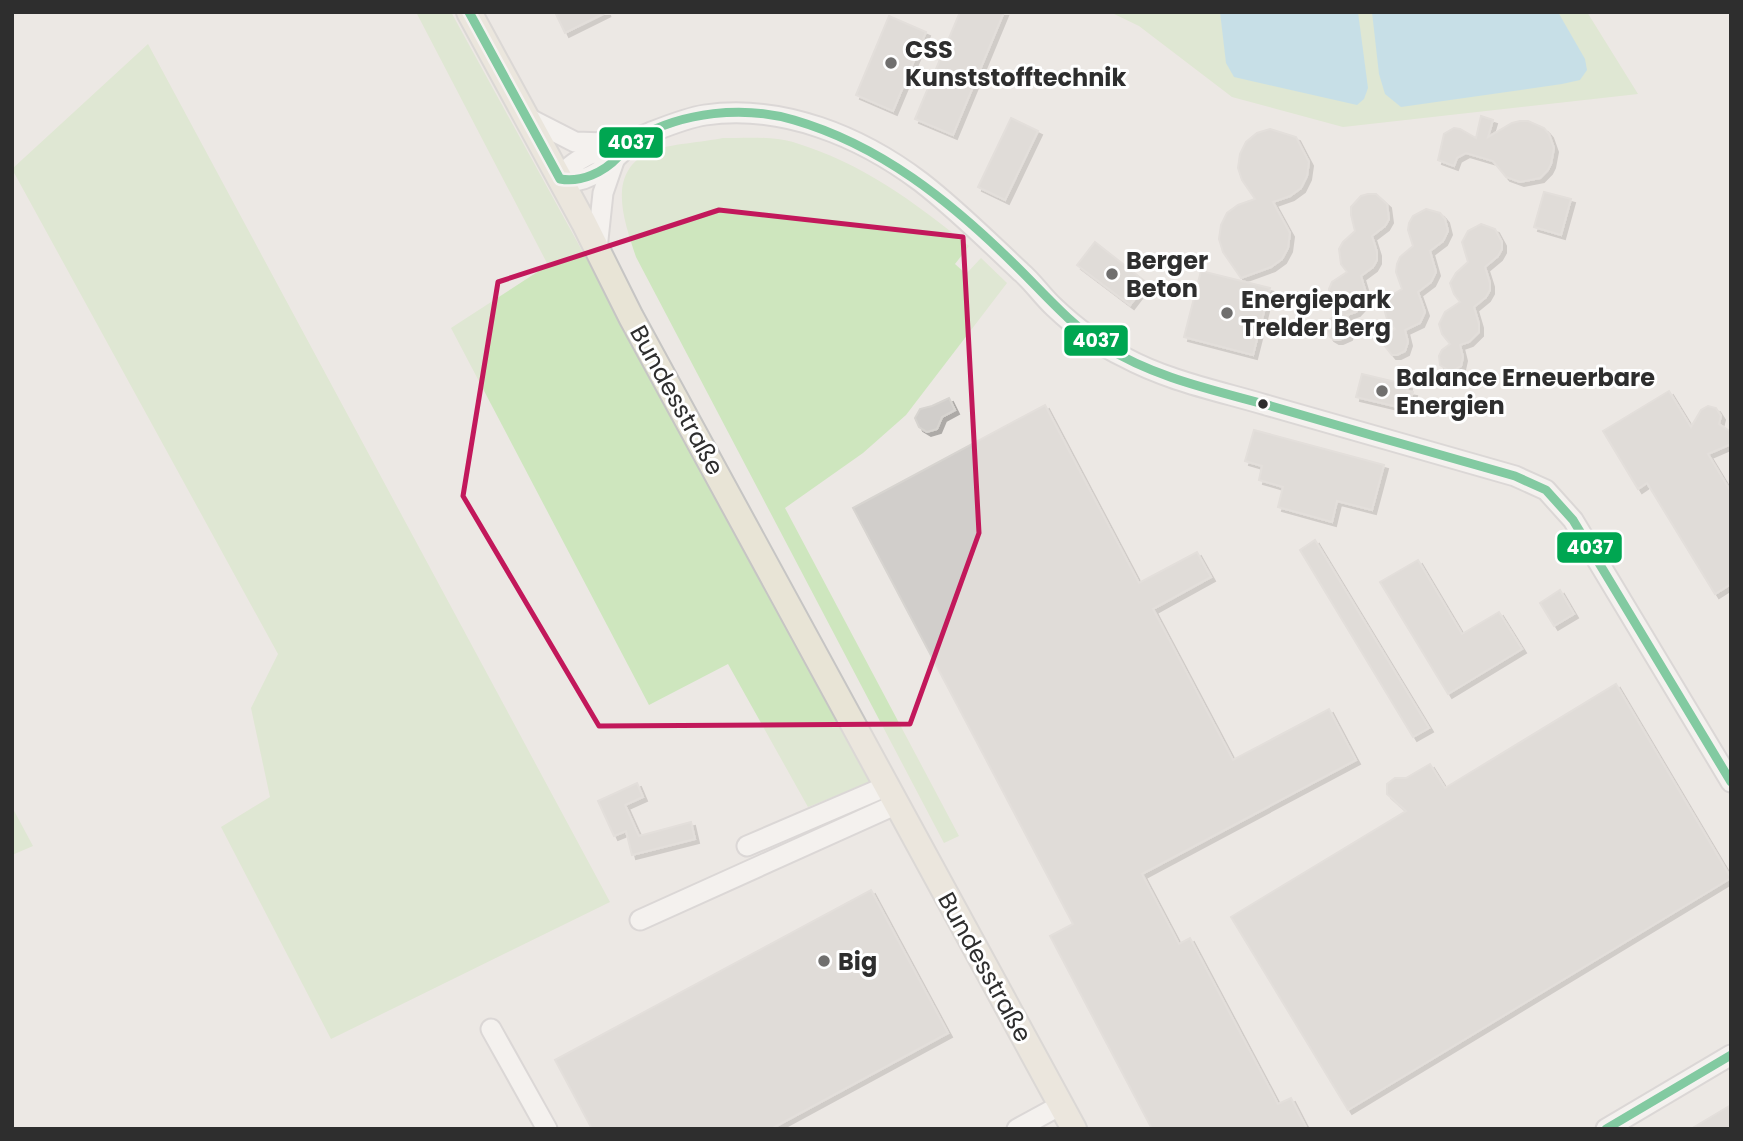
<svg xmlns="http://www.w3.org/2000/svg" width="1743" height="1141" font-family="Poppins,sans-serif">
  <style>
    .green { fill: #cee6be }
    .water { fill: #99d6ec }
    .building { fill: #d1cecb; stroke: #d7d4d0; stroke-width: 2; filter: url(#shadow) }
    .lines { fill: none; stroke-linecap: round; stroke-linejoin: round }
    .minor-casing { stroke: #c5c4c5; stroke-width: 23 }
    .major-casing { stroke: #c6c5c4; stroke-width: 28 }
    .minor { stroke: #fcfcfb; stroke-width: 19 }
    .major { stroke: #e8e4d6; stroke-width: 24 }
    .bus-1-casing { stroke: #fff; stroke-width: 14 }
    .bus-1 { stroke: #00a651; stroke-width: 9 }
    .marked { fill: none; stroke: #c2185b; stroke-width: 5; stroke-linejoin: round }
    .poi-dot { fill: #706f6e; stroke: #fff; stroke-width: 2.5 }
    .bus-dot { fill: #2e2e2e; stroke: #fff; stroke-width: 2.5 }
    .labels { text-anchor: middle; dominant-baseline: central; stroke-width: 6; stroke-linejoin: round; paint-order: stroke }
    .poi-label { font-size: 24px; font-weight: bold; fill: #2e2e2e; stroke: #fff; text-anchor: start }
    .street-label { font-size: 24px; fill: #2e2e2e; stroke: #fff }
    .line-badge { stroke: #fff; stroke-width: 2.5 }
    .badge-label { font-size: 19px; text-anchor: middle; font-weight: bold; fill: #fff }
  </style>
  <defs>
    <filter id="shadow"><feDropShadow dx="4" dy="4" stdDeviation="0" flood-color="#0004"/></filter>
  </defs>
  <rect width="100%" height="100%" fill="#ece8e4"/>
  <g class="green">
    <path d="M 416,12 L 451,12 L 791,631 L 871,782 L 808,807 L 728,664 L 649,705 L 451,328 L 548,265 Z"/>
    <path d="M 1110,12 L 1587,12 L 1638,94 L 1343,127 L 1232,97 L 1139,26 Z"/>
    <path d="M 148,44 L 610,902 L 331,1039 L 221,827 L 270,797 L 251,708 L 278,654 L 12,169 Z"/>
    <path d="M 723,138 C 745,138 771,136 793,142 C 862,163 913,201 969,246 L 955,264 L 966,274 L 981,258 L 1007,283 L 906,415 L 863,453 L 785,508 L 959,836 L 944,843 L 636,257 C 624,220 605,171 652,151 C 669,144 704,142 723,138 Z"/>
    <path d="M 12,807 L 33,846 L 12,855 Z"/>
  </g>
  <g class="water">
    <path d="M 1220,12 L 1358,12 L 1368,88 L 1364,99 L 1357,105 L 1234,77 L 1226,63 Z"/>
    <path d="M 1372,12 L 1558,12 L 1585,59 L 1587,70 L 1580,80 L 1562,84 L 1401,107 L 1385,94 L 1379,74 Z"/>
  </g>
  <g class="building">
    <path d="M 555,12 L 607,12 L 565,33 Z"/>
    <path d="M 960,12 L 1004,12 L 953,135 L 915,119 Z"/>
    <path d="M 889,16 L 926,32 L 893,111 L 856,95 Z"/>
    <path d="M 1481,116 L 1493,120 L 1488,137 L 1512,123 L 1520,121 L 1528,121 L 1544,128 L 1549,134 L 1554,148 L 1551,164 L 1548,170 L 1540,178 L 1520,182 L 1506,177 L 1493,161 L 1466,153 L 1457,158 L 1454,166 L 1438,160 L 1444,134 L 1454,128 L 1460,129 L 1476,138 Z"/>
    <path d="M 1011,118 L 1038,131 L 1005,200 L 978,187 Z"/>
    <path d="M 1270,129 L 1296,137 L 1309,162 L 1307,176 L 1301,188 L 1290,196 L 1273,202 L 1290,233 L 1288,248 L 1282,259 L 1271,267 L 1241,278 L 1223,252 L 1219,239 L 1221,225 L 1227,213 L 1238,205 L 1255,199 L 1242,180 L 1238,168 L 1240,154 L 1246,142 L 1257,133 Z"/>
    <path d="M 1544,192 L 1571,199 L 1561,235 L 1534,227 Z"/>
    <path d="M 1368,194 L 1376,194 L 1387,204 L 1389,219 L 1385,226 L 1372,236 L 1377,252 L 1377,260 L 1373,267 L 1361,276 L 1366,293 L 1366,301 L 1356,312 L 1347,315 L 1351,327 L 1348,336 L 1339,340 L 1335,340 L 1330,337 L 1326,330 L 1329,320 L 1337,314 L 1330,303 L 1329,289 L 1332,282 L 1347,272 L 1341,264 L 1339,249 L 1343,242 L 1355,231 L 1351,215 L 1351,207 L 1361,196 Z"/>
    <path d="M 1426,209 L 1440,213 L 1445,219 L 1448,231 L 1443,241 L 1430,251 L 1436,272 L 1431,282 L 1418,292 L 1425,312 L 1420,323 L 1405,330 L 1408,342 L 1405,351 L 1397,355 L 1392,355 L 1384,345 L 1386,335 L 1395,329 L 1387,319 L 1385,312 L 1386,304 L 1389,297 L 1402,289 L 1396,272 L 1397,264 L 1400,257 L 1413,246 L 1408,230 L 1409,223 L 1413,216 Z"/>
    <path d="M 1481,224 L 1495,229 L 1502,242 L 1502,249 L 1498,256 L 1485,267 L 1490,283 L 1490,290 L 1486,297 L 1474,307 L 1479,324 L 1479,332 L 1469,342 L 1460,345 L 1463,357 L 1461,366 L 1452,371 L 1448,370 L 1440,365 L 1439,356 L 1442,350 L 1450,344 L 1442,334 L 1439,324 L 1445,312 L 1460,302 L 1454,294 L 1450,283 L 1456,273 L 1468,262 L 1462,242 L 1468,231 Z"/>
    <path d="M 1095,242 L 1147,283 L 1130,305 L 1077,265 Z"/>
    <path d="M 1201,271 L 1270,288 L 1253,355 L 1184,337 Z"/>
    <path d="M 1362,374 L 1408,385 L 1407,391 L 1413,392 L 1411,398 L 1419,400 L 1415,411 L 1356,397 Z"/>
    <path d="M 1669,391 L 1691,427 L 1701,410 L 1708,406 L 1716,408 L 1721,416 L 1719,424 L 1731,432 L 1731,444 L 1708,454 L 1731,492 L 1731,584 L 1715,594 L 1647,483 L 1638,489 L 1603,431 Z"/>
    <path d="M 949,398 L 955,410 L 942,417 L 937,429 L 927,432 L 919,427 L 915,418 L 920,409 L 932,406 Z"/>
    <path d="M 1045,405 L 1139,583 L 1197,552 L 1211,577 L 1153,609 L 1233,760 L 1329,709 L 1356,760 L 1142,874 L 1179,944 L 1190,938 L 1278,1104 L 1291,1098 L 1307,1129 L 1152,1129 L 1050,936 L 1073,924 L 853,508 Z"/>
    <path d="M 1254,430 L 1384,465 L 1372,510 L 1337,501 L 1332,522 L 1278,507 L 1283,487 L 1259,480 L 1262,466 L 1245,461 Z"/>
    <path d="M 1315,540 L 1429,728 L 1413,737 L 1300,550 Z"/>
    <path d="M 1418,560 L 1462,634 L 1499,612 L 1522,649 L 1448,694 L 1380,582 Z"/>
    <path d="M 1560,590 L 1574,614 L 1554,626 L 1540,603 Z"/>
    <path d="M 1616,684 L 1731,878 L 1348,1110 L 1231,917 L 1406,811 L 1387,794 L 1387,784 L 1395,778 L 1406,778 L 1430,764 L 1445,788 Z"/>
    <path d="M 637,783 L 643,797 L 625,805 L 639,836 L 691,822 L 695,839 L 632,855 L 626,831 L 614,836 L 598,801 Z"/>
    <path d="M 871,890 L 948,1033 L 771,1129 L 592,1129 L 555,1060 Z"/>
    <path d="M 1731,1105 L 1731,1129 L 1691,1129 Z"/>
  </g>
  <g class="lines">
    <defs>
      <g id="minor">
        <path d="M 526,117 L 575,142 L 606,143"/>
        <path d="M 635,139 C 617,157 589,189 560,179 C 574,152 623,144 649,133 C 667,126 686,118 705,115 C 782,104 860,136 921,182 C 956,209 988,241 1021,272 C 1033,282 1042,296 1054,307 C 1074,326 1099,345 1124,357 C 1168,381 1219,391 1266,405 C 1349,429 1432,453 1515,476 L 1546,490 L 1573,520 L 1731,782"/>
        <path d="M 597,249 L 603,193 L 614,161"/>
        <path d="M 747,846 L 887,786"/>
        <path d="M 640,920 L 897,804"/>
        <path d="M 491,1029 L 547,1129"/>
        <path d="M 1017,1129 L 1061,1105"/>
        <path d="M 1606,1129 L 1731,1055"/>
      </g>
      <path id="major" d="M 469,12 L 584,223 L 631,317 L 1074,1129"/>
    </defs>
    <use href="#minor" class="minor-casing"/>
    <use href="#major" class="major-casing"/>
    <use href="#minor" class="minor"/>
    <use href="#major" class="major"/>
    <defs>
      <g id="bus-1">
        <path d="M 469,12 L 560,179 C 581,183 604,172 618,157 C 624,150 629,143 637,138 C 683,112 743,105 794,120 C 880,145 950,201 1013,263 C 1043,292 1068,323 1104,346 C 1155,378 1214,390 1271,406 C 1352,430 1434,453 1515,476 L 1546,490 L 1573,520 L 1731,782"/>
        <path d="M 1606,1129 L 1731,1055"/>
      </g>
    </defs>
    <use href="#bus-1" class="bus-1-casing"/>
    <use href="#bus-1" class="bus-1"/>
  </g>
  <path d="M0 0H1743V1141H0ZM 719,210 L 963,237 L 979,533 L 910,724 L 599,726 L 463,496 L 498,282 Z" fill="#ece8e4" fill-opacity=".55" fill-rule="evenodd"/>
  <path class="marked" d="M 719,210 L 963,237 L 979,533 L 910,724 L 599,726 L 463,496 L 498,282 Z"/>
  <g class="poi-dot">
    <circle cx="891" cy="63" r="7"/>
    <circle cx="1112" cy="274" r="7"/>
    <circle cx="1227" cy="313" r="7"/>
    <circle cx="1382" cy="391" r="7"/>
    <circle cx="824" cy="961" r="7"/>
  </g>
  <circle class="bus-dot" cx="1263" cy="404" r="6"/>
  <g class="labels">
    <g class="poi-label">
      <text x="905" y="49">CSS<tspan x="905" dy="28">Kunststofftechnik</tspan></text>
      <text x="1126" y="260">Berger<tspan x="1126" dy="28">Beton</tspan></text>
      <text x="1241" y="299">Energiepark<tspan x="1241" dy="28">Trelder Berg</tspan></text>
      <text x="1396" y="377">Balance Erneuerbare<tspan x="1396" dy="28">Energien</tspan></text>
      <text x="838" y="961">Big</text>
    </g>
    <g class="street-label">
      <text transform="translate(677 400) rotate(61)">Bundesstraße</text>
      <text transform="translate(985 967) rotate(61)">Bundesstraße</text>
    </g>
  </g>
  <g class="line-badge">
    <rect x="598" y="126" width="66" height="33" rx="7" fill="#00a651"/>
    <rect x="1063" y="324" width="66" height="33" rx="7" fill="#00a651"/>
    <rect x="1556" y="531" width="67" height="33" rx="7" fill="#00a651"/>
  </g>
  <g class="badge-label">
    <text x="631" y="149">4037</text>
    <text x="1096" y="347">4037</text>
    <text x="1590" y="554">4037</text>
  </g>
  <rect width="1743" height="1141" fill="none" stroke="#2e2e2e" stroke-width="28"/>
</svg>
